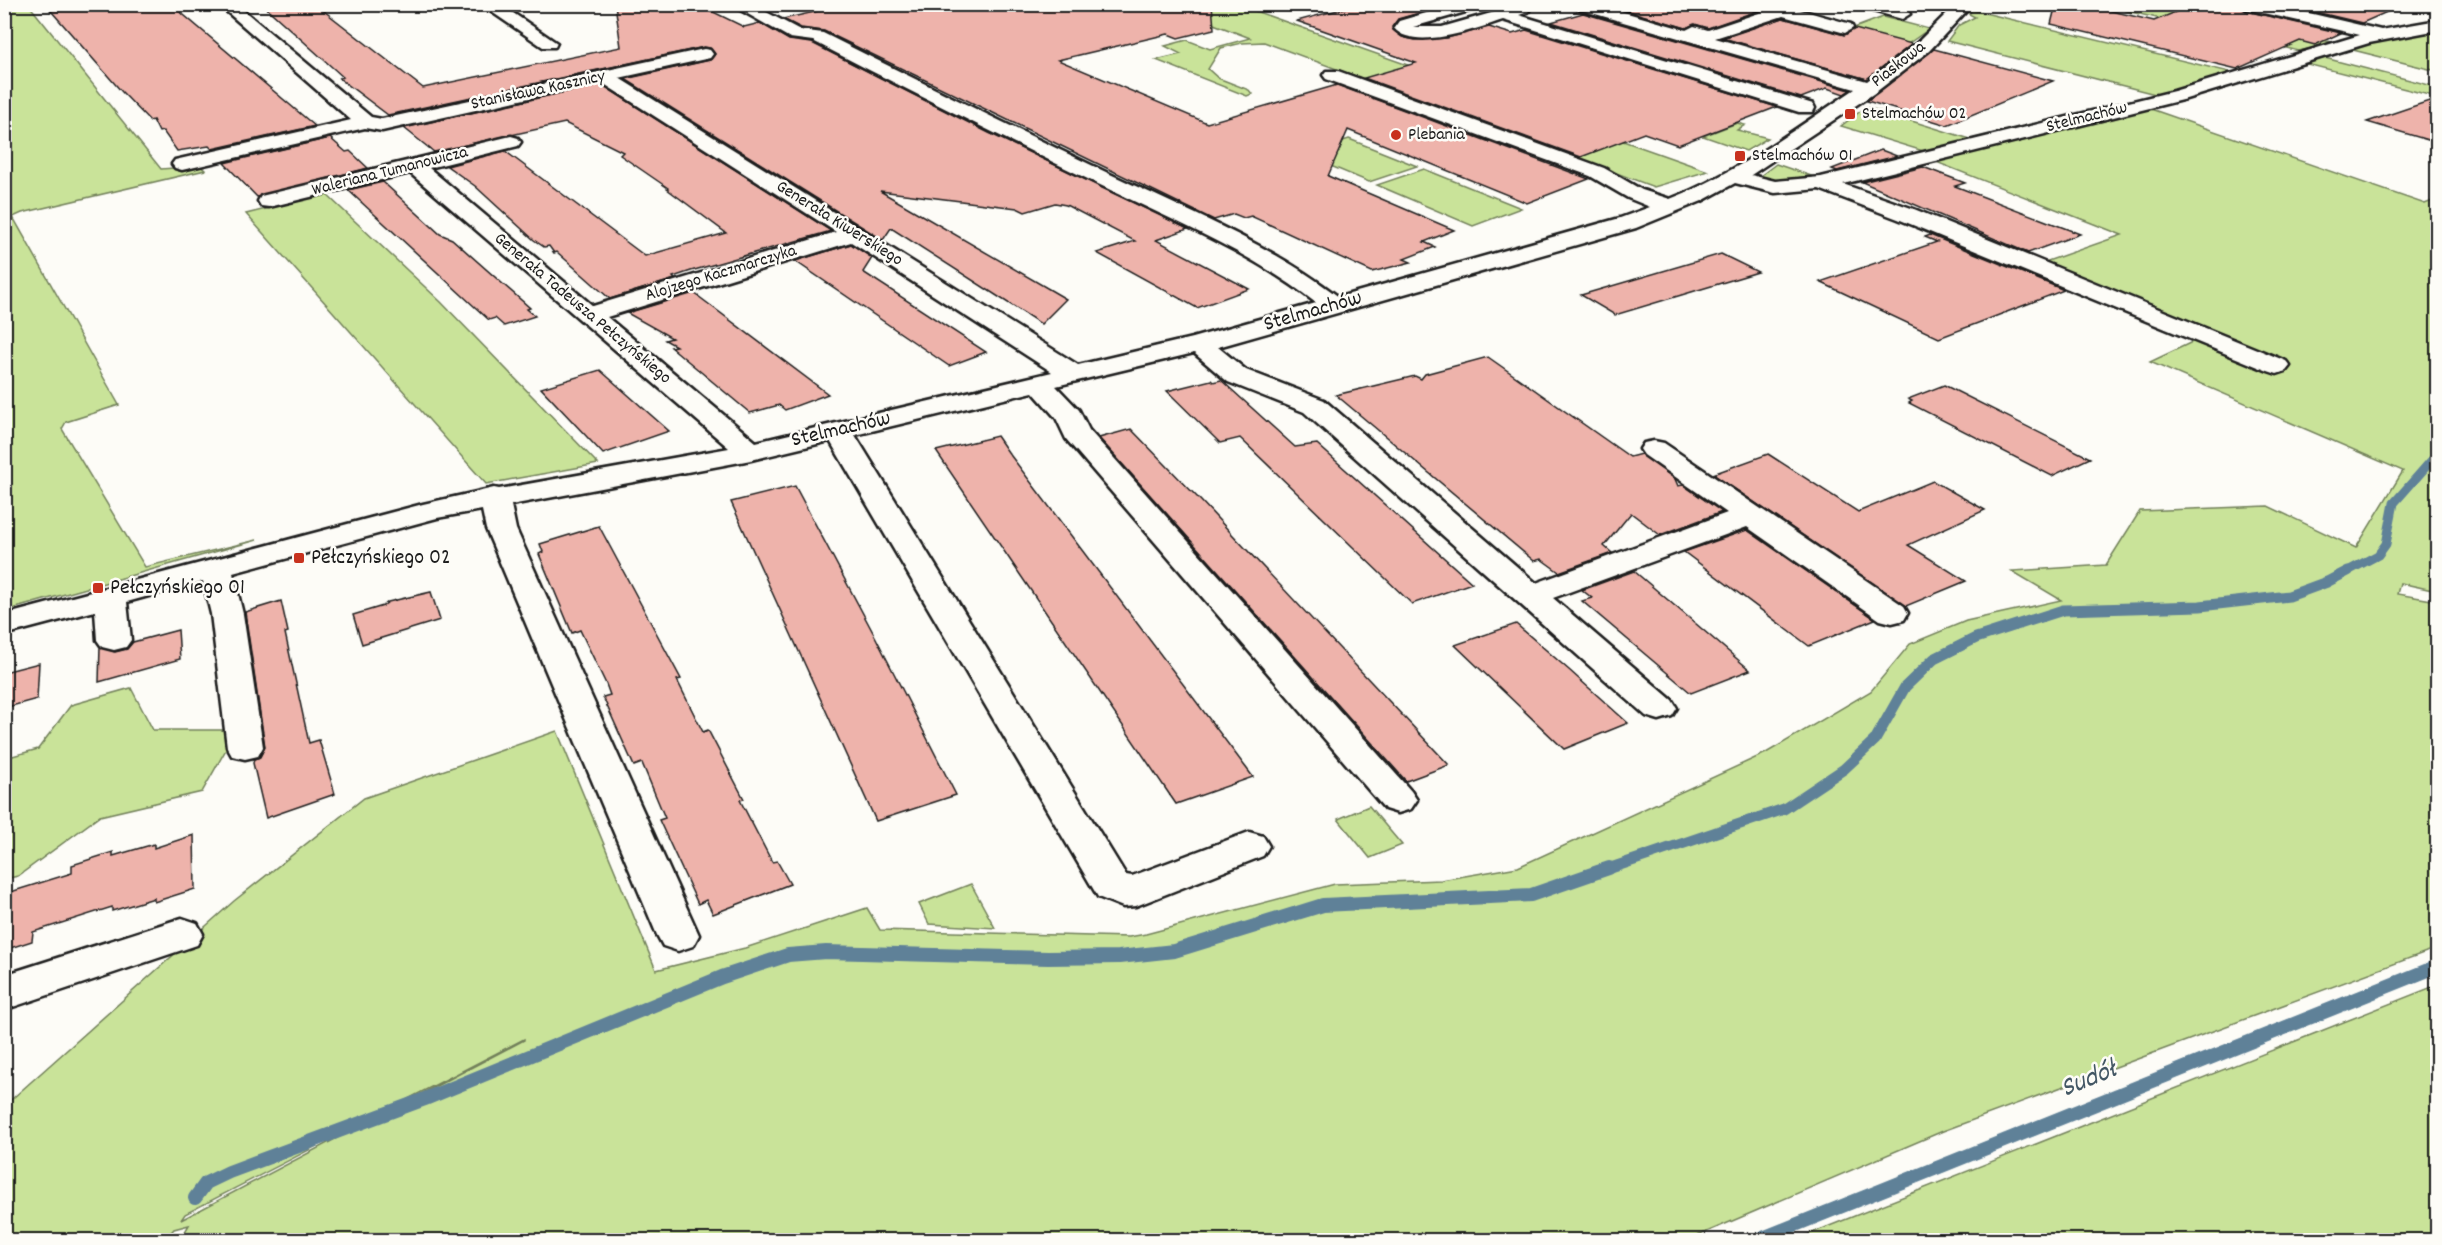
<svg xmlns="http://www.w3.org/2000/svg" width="2442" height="1245" font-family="Dekko,sans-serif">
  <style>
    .green { fill: #c9e399; stroke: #72805a; stroke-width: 1.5; fill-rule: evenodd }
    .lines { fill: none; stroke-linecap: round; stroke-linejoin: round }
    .stream-far2 { stroke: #5f8198; stroke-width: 9 }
    .stream-far1 { stroke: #5f8198; stroke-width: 11 }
    .stream { stroke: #5f8198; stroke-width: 14 }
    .building { fill: #eeb3ab; stroke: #1c1c1c; stroke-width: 1.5 }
    .minor-casing { stroke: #1c1c1c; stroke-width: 5 }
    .minor { fill: #fdfcf7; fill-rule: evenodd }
    .poi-dot { fill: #c8321e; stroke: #fdfcf7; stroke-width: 2 }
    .labels { text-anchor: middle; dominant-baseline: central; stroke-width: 5; stroke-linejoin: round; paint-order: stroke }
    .far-street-label { font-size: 18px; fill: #1c1c1c; stroke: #fdfcf7 }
    .far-poi-label { font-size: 18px; fill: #1c1c1c; stroke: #fdfcf7; text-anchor: start }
    .street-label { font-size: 22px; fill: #1c1c1c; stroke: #fdfcf7 }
    .poi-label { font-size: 22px; fill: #1c1c1c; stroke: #fdfcf7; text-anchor: start }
    .near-water-label { font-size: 28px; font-style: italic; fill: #435764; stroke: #fdfcf7 }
  </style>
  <rect width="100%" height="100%" fill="#fdfcf7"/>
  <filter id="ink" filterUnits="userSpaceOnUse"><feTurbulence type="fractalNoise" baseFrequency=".0167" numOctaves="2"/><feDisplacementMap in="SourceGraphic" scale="12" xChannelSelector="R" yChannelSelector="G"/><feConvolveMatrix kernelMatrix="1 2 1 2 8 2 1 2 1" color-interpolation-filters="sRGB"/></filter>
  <g filter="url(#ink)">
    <g class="green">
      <path d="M 1186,4 L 1238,5 L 1708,171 L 1654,187 L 1264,42 L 1242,43 L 1221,48 L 1208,69 L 1218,78 L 1249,90 L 1252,94 L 1247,96 L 1156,60 L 1181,54 L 1165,46 L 1187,40 L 1210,49 L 1250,38 L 1172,8 Z"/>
      <path d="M 4,5 L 29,5 L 161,169 L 200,166 L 205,170 L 22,213 L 13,217 L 119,405 L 66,422 L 62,429 L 145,567 L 257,540 L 5,611 Z"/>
      <path d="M 2143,5 L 2168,5 L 2336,43 L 2299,51 L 2127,11 Z"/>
      <path d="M 1972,10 L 2238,74 L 2163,96 L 1947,41 L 1959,25 L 1975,17 L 1969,14 Z"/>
      <path d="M 1883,17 L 1929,29 L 1895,53 L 1833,36 Z"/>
      <path d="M 2429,30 L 2437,32 L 2437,71 L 2345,48 Z"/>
      <path d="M 2317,56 L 2437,87 L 2437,97 L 2299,62 Z"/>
      <path d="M 1866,107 L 1980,142 L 1933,154 L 1841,126 Z"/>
      <path d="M 2145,107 L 2425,204 L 2437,199 L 2437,591 L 2400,583 L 2397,594 L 2437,601 L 2437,948 L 1943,1131 L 1688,1240 L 180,1240 L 189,1225 L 174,1229 L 164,1240 L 5,1240 L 4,1106 L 234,901 L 364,798 L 557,731 L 656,970 L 745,948 L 867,908 L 880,930 L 1129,937 L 1146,934 L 1335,884 L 1441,880 L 1518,867 L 1766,753 L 1871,691 L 1910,644 L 1966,621 L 2061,600 L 2012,571 L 2106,565 L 2140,511 L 2268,506 L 2356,548 L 2403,471 L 2150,362 L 2207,335 L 2036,265 L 2122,235 L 1931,160 ZM 524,1039 L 524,1040 L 181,1220 L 185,1214 Z"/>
      <path d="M 1737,123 L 1745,125 L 1737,130 L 1768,138 L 1746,151 L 1703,136 Z"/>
      <path d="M 1349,139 L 1417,166 L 1369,182 L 1302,154 Z"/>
      <path d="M 1776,164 L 1823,180 L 1772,181 L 1760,176 Z"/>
      <path d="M 1424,169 L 1521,208 L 1473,226 L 1377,185 Z"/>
      <path d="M 326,194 L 441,302 L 598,464 L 486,484 L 246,214 Z"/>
      <path d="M 131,688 L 153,730 L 237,730 L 202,792 L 100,816 L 18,876 L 5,879 L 5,758 L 38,749 L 71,705 Z"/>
      <path d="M 1369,806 L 1402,845 L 1370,858 L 1338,819 Z"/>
      <path d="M 971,884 L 995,928 L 929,924 L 919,904 Z"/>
      <path d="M 2437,985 L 2437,1240 L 1794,1240 Z"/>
    </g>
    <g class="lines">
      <path class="stream-far2" d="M 2346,572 L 2378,555 L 2386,544 L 2394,503 L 2438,453"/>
      <path class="stream-far1" d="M 1605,870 L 1784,809 L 1844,769 L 1875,740 L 1905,687 L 1934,659 L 1976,638 L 2063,610 L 2200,606 L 2289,596 L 2327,582 L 2348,571"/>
      <g class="stream">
        <path d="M 195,1198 L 206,1183 L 229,1172 L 425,1099 L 722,977 L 788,955 L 826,952 L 1048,958 L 1119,957 L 1174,951 L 1323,905 L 1531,895 L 1609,868"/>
        <path d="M 1758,1240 L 2438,966"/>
      </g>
    </g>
    <g class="building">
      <path d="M 45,4 L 172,5 L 315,126 L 212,149 L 209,146 L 177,151 L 163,131 L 159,132 L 153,120 L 150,121 L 122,92 Z"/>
      <path d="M 262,4 L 315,4 L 423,88 L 621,47 L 615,4 L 697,4 L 744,27 L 760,23 L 789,40 L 812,43 L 989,133 L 1188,229 L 1156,240 L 1249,289 L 1197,308 L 1097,253 L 1135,241 L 1066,205 L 1055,203 L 1025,212 L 1017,208 L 880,191 L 1066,299 L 1041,324 L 891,228 L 883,240 L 625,79 L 710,60 L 715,54 L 710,48 L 704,47 L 388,115 L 339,78 L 343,77 Z"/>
      <path d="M 850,4 L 1212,4 L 1214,29 L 1178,38 L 1168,34 L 1058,60 L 1207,123 L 1337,85 L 1589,179 L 1527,203 L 1348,130 L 1328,176 L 1454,230 L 1424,242 L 1435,247 L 1404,259 L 1411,262 L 1372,272 L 1251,216 L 1244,218 L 1234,214 L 1214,220 L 824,31 L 801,28 L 783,19 Z"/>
      <path d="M 1360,4 L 1412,4 L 1430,10 L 1398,19 L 1392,27 L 1393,30 L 1402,37 L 1415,40 L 1447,38 L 1489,27 L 1512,34 L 1526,30 L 1777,107 L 1678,145 L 1644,133 L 1581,157 L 1364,78 L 1416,63 L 1297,21 Z"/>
      <path d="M 1611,4 L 1754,4 L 1757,11 L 1708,28 L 1695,24 L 1686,28 L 1608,5 Z"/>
      <path d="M 2056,4 L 2082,4 L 2154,21 L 2195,4 L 2236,4 L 2246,11 L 2341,33 L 2315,45 L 2300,41 L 2237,69 L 2051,24 Z"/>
      <path d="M 2282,4 L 2405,4 L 2362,23 Z"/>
      <path d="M 1583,13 L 1850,90 L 1844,94 L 1827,88 L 1801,98 L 1551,22 Z"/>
      <path d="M 1783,18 L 1844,35 L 1855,29 L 1912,44 L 1867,79 L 1723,38 Z"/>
      <path d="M 1934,49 L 2053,81 L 1947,125 L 1867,101 Z"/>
      <path d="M 601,84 L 831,231 L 691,271 L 673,277 L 675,279 L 610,299 L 557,252 L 554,253 L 549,246 L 544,247 L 534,240 L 475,186 L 447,166 L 505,151 L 645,256 L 726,233 L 667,189 L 668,188 L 620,155 L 623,152 L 565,123 L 434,152 L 404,128 Z"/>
      <path d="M 2438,98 L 2438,143 L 2367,122 Z"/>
      <path d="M 330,138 L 346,152 L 350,151 L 368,168 L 257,197 L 224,163 Z"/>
      <path d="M 1881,150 L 1897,156 L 1837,171 L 1832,169 Z"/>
      <path d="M 1923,167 L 1965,183 L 1955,186 L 2080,234 L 2028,253 L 1862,182 Z"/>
      <path d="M 383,182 L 440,234 L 452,239 L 530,308 L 527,309 L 535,316 L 504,326 L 495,318 L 489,320 L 348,190 Z"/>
      <path d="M 1930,235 L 2064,290 L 1939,338 L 1820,282 L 1937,242 L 1925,237 Z"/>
      <path d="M 851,244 L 872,258 L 863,272 L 986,352 L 949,366 L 795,261 Z"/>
      <path d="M 1721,254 L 1758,272 L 1615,315 L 1581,295 Z"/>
      <path d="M 694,293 L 828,394 L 785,410 L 779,405 L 750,413 L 671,347 L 676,346 L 665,340 L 672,338 L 627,313 Z"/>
      <path d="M 1488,357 L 1630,457 L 1641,454 L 1675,479 L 1678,486 L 1683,485 L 1722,512 L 1660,535 L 1631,513 L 1604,546 L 1612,553 L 1559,572 L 1541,559 L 1534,561 L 1336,395 L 1415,376 L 1421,379 L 1425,374 Z"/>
      <path d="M 600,370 L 669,431 L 603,454 L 541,388 Z"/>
      <path d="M 1211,380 L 1213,382 L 1221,380 L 1295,447 L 1317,444 L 1472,583 L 1412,604 L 1240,438 L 1220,443 L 1167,391 Z"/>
      <path d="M 1944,385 L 2090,458 L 2052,476 L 1909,403 L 1912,401 L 1908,399 Z"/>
      <path d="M 1131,429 L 1201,501 L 1449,765 L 1406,781 L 1099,438 Z"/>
      <path d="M 997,436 L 1008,452 L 1253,777 L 1176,804 L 936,451 Z"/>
      <path d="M 1768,454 L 1858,512 L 1933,481 L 1985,510 L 1908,545 L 1966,581 L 1906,606 L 1713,474 Z"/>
      <path d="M 795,486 L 876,638 L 956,795 L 876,821 L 731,502 Z"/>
      <path d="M 599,526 L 681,679 L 677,680 L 703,732 L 708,730 L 744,799 L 740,800 L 772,862 L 777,861 L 790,884 L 713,914 L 706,900 L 698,904 L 659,820 L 665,818 L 642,763 L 634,766 L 603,697 L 610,695 L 606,684 L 580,630 L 572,633 L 539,554 L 543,552 L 540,544 Z"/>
      <path d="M 1747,530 L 1875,619 L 1809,646 L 1684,552 Z"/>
      <path d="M 1634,571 L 1750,670 L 1691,693 L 1582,601 L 1592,598 L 1582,590 Z"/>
      <path d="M 431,592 L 440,620 L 362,644 L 353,615 L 383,606 L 388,602 Z"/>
      <path d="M 281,601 L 288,632 L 285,633 L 309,743 L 319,740 L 335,794 L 266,818 L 253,763 L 254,759 L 260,757 L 265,747 L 245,612 Z"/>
      <path d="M 1516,624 L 1569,670 L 1628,723 L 1564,749 L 1455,645 Z"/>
      <path d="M 178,630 L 180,659 L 99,682 L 100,647 L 115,652 L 127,649 L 133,642 Z"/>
      <path d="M 39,663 L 37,699 L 4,708 L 4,672 Z"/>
      <path d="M 194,835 L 195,889 L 154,902 L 154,898 L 112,911 L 112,907 L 33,932 L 32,941 L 4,950 L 4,894 L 72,873 L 72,865 L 113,852 L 113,856 L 154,844 L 154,848 Z"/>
    </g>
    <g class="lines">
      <defs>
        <g id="minor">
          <path d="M 218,4 L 236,4 L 371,117 L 382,119 L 704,49 L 710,50 L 713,54 L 710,58 L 619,78 L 1078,365 L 1192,338 L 1316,303 C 1251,252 1172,220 1098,184 C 1002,137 907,90 813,41 L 790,38 L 730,4 L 751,4 L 800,30 L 823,33 C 918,81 1014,128 1110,174 C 1188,211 1270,244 1339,297 L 1620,218 L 1650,207 L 1628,198 L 1590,176 L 1326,79 L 1323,75 L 1326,71 L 1338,71 L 1604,168 L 1642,190 L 1670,199 C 1736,174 1796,128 1855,89 L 1571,7 L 1569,4 L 1596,4 L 1686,30 L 1694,26 L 1708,30 L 1765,11 L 1757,9 L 1756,4 C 1788,4 1820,16 1851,24 L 1853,28 L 1845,33 L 1783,16 L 1715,38 L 1867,81 L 1917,43 L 1956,4 L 1973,4 L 1929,51 L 1876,92 L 1751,175 L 1775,181 L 1821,177 L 2174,91 L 2360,35 L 2246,9 L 2238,4 L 2270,4 L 2381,30 L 2438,20 L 2438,30 L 2369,43 L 2186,99 L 1843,184 L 1914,209 L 2286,361 L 2290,366 L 2286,371 L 2277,374 L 2268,371 L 1898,219 L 1819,189 L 1775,193 L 1735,183 L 1702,201 L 1636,228 L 1218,347 L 1246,370 L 1324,400 L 1536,583 L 1727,513 L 1644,455 L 1640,449 L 1644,443 L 1654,441 L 1664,443 L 1904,606 L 1908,613 L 1904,620 L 1892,623 L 1880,620 L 1747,527 L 1553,598 L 1672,700 L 1677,708 L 1672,716 L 1659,720 L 1646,716 L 1304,412 L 1228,382 L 1194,353 L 1056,386 L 1079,410 L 1089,430 L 1411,791 L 1417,800 L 1411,809 L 1398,813 L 1385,809 L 1066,439 L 1056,418 L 1033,392 L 855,435 L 1126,875 L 1132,876 L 1249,832 L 1263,836 L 1269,846 L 1263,856 L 1136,906 L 1123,907 L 1098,897 L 830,441 L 751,460 L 511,505 L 516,529 L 699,935 L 693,946 L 678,951 L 663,946 L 657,935 L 486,529 L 482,510 L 437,518 L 233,573 L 243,614 L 263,747 L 258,756 L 245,759 L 232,756 L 227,747 L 211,614 L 203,581 L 127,602 L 131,640 L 126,647 L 114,650 L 102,647 L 97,640 L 95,611 L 4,635 L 4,615 L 423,504 L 494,488 L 499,489 L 729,448 L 410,173 L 269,207 L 261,206 L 258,201 L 261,196 L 511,136 L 518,138 L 521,142 L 518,146 L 429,168 L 593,306 L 836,232 L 601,82 L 382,131 L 365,128 L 182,170 L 175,168 L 172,164 L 175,160 L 351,120 ZM 851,242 L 1052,372 L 756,442 L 607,317 Z"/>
          <path d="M 480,4 L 500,4 L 557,43 L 555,47 L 543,47 Z"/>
          <path d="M 1457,4 L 1485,4 L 1483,7 L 1413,27 L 1442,27 L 1523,4 L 1530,9 L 1528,12 L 1519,15 L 1813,104 L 1815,108 L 1813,112 L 1799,112 L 1503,20 C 1479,28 1413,52 1394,28 L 1399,21 Z"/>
          <path d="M 1857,4 L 1885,4 L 1908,11 L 1910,14 L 1902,19 L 1859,7 Z"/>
          <path d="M 182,918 L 197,923 L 203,934 L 197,945 L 4,1010 L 4,975 Z"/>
        </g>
      </defs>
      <use href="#minor" class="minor-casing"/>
      <use href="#minor" class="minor"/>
    </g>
  </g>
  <g class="poi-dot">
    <rect x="1844" y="108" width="12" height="12" rx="3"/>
    <circle cx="1396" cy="135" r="6"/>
    <rect x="1734" y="150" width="12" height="12" rx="3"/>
    <rect x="293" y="552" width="12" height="12" rx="3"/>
    <rect x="92" y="582" width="12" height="12" rx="3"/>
  </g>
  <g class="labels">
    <g class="far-street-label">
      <text transform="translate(1899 65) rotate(-38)">Piaskowa</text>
      <text transform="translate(538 91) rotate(-12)">Stanisława Kasznicy</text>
      <text transform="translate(2087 118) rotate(-14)">Stelmachów</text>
      <text transform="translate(390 172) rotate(-14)">Waleriana Tumanowicza</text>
      <text transform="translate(839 224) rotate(32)">Generała Kiwerskiego</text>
      <text transform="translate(721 274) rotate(-17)">Alojzego Kaczmarczyka</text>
      <text transform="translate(582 309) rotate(40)">Generała Tadeusza Pełczyńskiego</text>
    </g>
    <g class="far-poi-label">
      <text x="1862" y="114">Stelmachów 02</text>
      <text x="1408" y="135">Plebania</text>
      <text x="1752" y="156">Stelmachów 01</text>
    </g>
    <g class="street-label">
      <text transform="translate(1313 312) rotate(-16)">Stelmachów</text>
      <text transform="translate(841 430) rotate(-13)">Stelmachów</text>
    </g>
    <g class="poi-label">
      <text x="311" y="558">Pełczyńskiego 02</text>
      <text x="110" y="588">Pełczyńskiego 01</text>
    </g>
    <g class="near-water-label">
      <text transform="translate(2089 1081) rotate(-22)">Sudół</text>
    </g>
  </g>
  <rect width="2442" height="1245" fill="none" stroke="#fdfcf7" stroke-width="24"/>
  <rect x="12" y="12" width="2418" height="1221" fill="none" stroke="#1c1c1c" stroke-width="2" filter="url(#ink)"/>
</svg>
